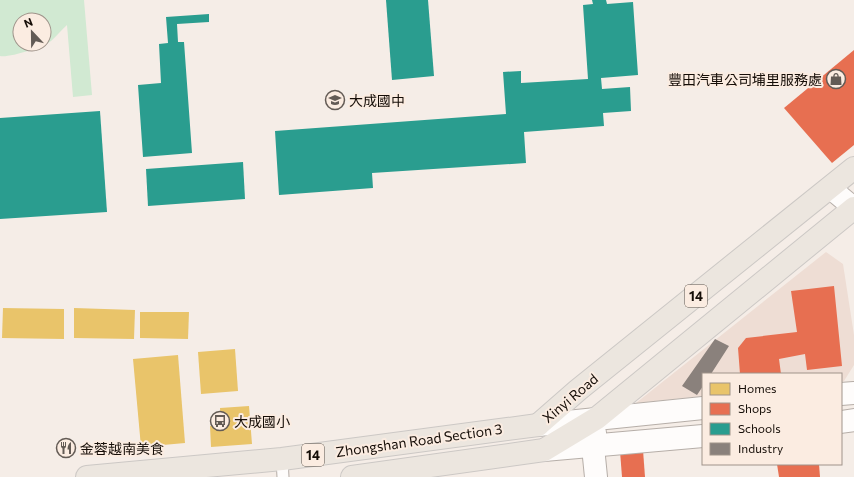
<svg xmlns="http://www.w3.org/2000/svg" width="854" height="477" font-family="Commissioner,'Noto Sans TC',sans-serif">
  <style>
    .industrial { fill: #eeddd4 }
    .green { fill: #d1e9d2; fill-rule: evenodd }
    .homes { fill: #e9c46a }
    .shops { fill: #e76f51 }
    .schools { fill: #2a9d8f }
    .industry { fill: #8a817c }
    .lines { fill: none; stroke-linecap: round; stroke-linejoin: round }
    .lane-casing { stroke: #b6aea8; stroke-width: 13 }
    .street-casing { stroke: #b6aea8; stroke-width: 23 }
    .secondary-casing { stroke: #b6aea8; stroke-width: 24 }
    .primary-casing { stroke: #ccc8c5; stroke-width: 24 }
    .lane { stroke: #fefcfb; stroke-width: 11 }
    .street { stroke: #fefcfb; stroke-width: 21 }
    .secondary { stroke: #fefcfb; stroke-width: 22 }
    .primary { stroke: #ece6df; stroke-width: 22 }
    .labels { text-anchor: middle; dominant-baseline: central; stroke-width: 4; stroke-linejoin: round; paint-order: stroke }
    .shield { fill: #fbece1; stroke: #5a5048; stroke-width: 1 }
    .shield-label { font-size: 13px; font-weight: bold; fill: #150d07 }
    .poi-label { font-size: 14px; fill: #150d07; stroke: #fbece1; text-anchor: start }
    .street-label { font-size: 14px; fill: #150d07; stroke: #fbece1 }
  </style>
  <rect width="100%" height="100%" fill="#f5ede7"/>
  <path class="industrial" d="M 826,252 L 843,264 L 854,335 L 854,365 L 844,381 L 841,382 L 841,374 L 703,374 L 703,396 L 636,403 Z"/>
  <path class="green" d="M 0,0 L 84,0 L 92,95 L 73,97 L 67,25 C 61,30 57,36 51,41 C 44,47 9,58 0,56 ZM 20,20 L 44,20 L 44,44 L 20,44 Z"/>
  <g class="homes">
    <path d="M 3,308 L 64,309 L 64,339 L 2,338 Z"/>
    <path d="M 74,308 L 135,310 L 134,339 L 74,338 Z"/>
    <path d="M 140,312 L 189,312 L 188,339 L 140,338 Z"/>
    <path d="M 235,349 L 238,391 L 201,394 L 198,352 Z"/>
    <path d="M 178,355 L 185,443 L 141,447 L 133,359 Z"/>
    <path d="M 249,406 L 252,444 L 211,447 L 210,426 L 221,425 L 220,408 Z"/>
  </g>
  <g class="shops">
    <path d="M 854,50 L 854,145 L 832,163 L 784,108 Z"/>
    <path d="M 834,286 L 842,366 L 807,370 L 805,354 L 779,359 L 781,374 L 740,374 L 738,348 L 746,338 L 797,332 L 791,291 Z"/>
    <path d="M 643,450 L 645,477 L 622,477 L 620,451 Z"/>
    <path d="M 777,464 L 819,464 L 820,477 L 779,477 Z"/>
  </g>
  <g class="schools">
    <path d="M 386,0 L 428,0 L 434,76 L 392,80 Z"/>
    <path d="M 592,0 L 606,0 L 607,4 L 633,2 L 638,75 L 601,78 L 602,89 L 630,87 L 631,111 L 603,113 L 604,126 L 524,132 L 526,163 L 372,173 L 373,188 L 279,195 L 275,131 L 506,114 L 503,72 L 521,71 L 521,83 L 588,79 L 583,5 L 593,4 Z"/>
    <path d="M 209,14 L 209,22 L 177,24 L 178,42 L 184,42 L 192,153 L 143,157 L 138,85 L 161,83 L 159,44 L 168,43 L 166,17 Z"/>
    <path d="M 100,111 L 107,212 L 0,219 L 0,118 Z"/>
    <path d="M 243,162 L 245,199 L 148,206 L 146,169 Z"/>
  </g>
  <path class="industry" d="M 715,339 L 729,346 L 711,374 L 703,374 L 703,386 L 697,395 L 682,386 Z"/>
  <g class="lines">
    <defs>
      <path id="lane" d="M 282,459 L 283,477"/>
      <path id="street" d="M 830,188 L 854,208"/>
      <g id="secondary">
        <path d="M 841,394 L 854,393"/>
        <path d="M 841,422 L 854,420"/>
        <path d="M 538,425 L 703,408"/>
        <path d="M 595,433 L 593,447 L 596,477"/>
        <path d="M 544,450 L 703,436"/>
      </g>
      <g id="primary">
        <path d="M 538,425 L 578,390 L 854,168"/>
        <path d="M 87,477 L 282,459 L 538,425"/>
        <path d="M 352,477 L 544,450 L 597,418 L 854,208"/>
      </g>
    </defs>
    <use href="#lane" class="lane-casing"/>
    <use href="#street" class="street-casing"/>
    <use href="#secondary" class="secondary-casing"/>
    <use href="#primary" class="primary-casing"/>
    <use href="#lane" class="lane"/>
    <use href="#street" class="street"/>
    <use href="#secondary" class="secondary"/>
    <use href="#primary" class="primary"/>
  </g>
  <defs>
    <symbol id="shop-ring" viewBox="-11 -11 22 22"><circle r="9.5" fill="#fbece1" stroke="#635b55" stroke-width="1.5"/><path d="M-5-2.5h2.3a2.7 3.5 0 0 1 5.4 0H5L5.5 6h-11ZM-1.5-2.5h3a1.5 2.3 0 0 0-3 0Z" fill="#635b55"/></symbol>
    <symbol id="school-ring" viewBox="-11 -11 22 22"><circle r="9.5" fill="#fbece1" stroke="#635b55" stroke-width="1.5"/><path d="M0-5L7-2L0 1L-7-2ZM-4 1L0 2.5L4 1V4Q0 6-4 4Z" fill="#635b55"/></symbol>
    <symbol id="bus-ring" viewBox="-11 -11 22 22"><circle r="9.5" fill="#fbece1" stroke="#635b55" stroke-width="1.5"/><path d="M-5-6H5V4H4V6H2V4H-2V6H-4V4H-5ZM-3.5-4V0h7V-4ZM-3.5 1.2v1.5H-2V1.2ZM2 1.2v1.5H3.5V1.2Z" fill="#635b55"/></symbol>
    <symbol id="restaurant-ring" viewBox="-11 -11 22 22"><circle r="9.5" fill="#fbece1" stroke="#635b55" stroke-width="1.5"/><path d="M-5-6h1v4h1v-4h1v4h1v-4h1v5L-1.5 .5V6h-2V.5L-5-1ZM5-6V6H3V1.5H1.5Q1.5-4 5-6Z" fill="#635b55"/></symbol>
  </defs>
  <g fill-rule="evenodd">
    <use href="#shop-ring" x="825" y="68" width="22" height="22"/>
    <use href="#school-ring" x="324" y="89" width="22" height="22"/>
    <use href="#bus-ring" x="209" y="410" width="22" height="22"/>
    <use href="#restaurant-ring" x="55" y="437" width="22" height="22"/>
  </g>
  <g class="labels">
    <g class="shield">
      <rect x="685" y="285" width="22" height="22" rx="3"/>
      <rect x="302" y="444" width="22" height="22" rx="3"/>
    </g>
    <g class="shield-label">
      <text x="696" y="296">14</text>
      <text x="313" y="455">14</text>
    </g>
    <g class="poi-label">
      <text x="822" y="79" text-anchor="end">豐田汽車公司埔里服務處</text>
      <text x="349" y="100">大成國中</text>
      <text x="234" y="421">大成國小</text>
      <text x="80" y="448">金蓉越南美食</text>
    </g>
    <g class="street-label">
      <text transform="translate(570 398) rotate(-40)">Xinyi Road</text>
      <text transform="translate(419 440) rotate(-8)">Zhongshan Road Section 3</text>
    </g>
  </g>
  <rect x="702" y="373" width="140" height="92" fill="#fbece1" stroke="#9f938a"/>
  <rect x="710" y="383" width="20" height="12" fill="#e9c46a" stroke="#9f938a"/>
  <text x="738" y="393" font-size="12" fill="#150d07">Homes</text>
  <rect x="710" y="403" width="20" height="12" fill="#e76f51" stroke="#9f938a"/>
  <text x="738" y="413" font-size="12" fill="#150d07">Shops</text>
  <rect x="710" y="423" width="20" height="12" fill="#2a9d8f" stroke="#9f938a"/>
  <text x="738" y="433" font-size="12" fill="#150d07">Schools</text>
  <rect x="710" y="443" width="20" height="12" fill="#8a817c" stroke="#9f938a"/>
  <text x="738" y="453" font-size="12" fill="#150d07">Industry</text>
  <g transform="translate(32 32) rotate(338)"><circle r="19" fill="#fbece1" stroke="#9f938a"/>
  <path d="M0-3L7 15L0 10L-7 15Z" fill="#635b55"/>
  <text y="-6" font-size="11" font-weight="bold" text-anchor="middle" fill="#150d07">N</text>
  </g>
</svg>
